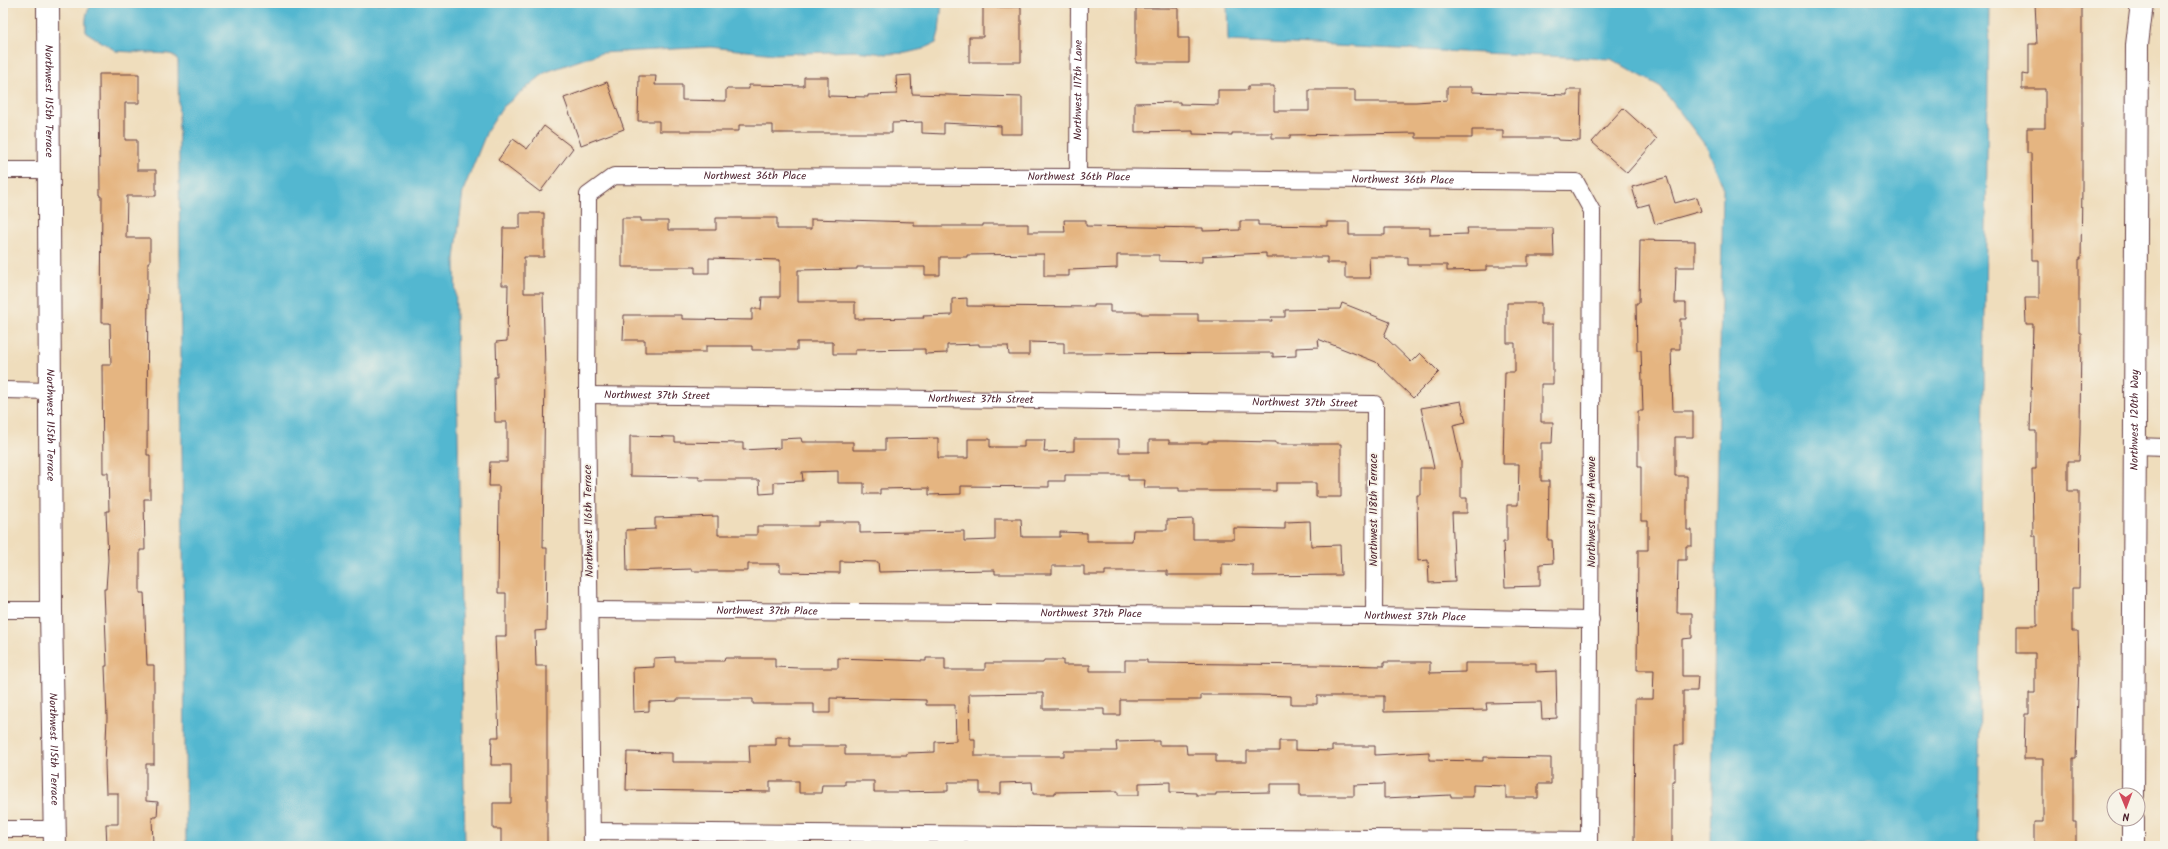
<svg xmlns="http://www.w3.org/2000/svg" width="2168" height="849" font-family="Kalam,sans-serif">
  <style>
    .water { fill: #52b7d0; stroke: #4e6b7e }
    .building { fill: #e5b581 }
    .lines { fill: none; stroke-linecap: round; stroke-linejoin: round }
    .street-casing { stroke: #633c41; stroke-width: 18 }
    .secondary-casing { stroke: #633c41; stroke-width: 24 }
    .street { stroke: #fff; stroke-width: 16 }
    .secondary { stroke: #fff; stroke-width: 22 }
    .labels { text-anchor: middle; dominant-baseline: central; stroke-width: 3.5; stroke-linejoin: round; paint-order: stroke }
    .street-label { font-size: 11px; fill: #4a1f2b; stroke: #f7f3e8 }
  </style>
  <rect width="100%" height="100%" fill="#f7f3e8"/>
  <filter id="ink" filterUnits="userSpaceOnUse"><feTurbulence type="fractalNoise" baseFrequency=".025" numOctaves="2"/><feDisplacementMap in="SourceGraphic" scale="8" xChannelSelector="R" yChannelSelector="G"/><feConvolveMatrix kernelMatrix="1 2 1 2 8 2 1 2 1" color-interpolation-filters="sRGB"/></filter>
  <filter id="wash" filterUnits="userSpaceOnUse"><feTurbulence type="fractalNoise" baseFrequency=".012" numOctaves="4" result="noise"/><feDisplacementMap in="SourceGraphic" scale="16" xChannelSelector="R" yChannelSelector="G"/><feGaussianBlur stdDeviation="0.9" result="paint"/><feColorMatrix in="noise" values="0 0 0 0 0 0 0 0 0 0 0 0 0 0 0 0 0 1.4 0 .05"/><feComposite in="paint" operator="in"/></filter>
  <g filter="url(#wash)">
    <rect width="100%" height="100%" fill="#efddbc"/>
    <g class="water">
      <path d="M 94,3 L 942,3 L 939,32 L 936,43 L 923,49 L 906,53 L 887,54 L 855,51 L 775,54 L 710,47 L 601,53 L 546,72 L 503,107 L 487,131 L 463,191 L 455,259 L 465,846 L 186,846 L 178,61 L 173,55 L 169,54 L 116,51 L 86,32 C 86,21 84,11 94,3 Z"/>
      <path d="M 1227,3 L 1989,3 L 1978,846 L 1711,846 L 1723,187 L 1708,149 L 1661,87 L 1611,59 L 1228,41 Z"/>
    </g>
    <g id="blocks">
      <g class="building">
        <path d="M 2035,3 L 2082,3 L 2082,186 L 2081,259 L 2079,259 L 2079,333 L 2081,333 L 2080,431 L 2079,461 L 2068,461 L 2068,491 L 2079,491 L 2079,512 L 2080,512 L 2079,588 L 2072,588 L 2072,631 L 2078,631 L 2079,662 L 2076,759 L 2073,759 L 2073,822 L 2076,822 L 2076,844 L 2066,844 L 2066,846 L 2034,846 L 2034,822 L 2043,822 L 2043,759 L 2024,759 L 2025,714 L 2029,714 L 2029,693 L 2035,693 L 2035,653 L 2017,653 L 2017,626 L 2037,626 L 2036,536 L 2033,536 L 2032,469 L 2036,469 L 2036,431 L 2030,431 L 2033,324 L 2026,324 L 2025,298 L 2039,298 L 2039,260 L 2032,260 L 2031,153 L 2027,153 L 2027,128 L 2045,128 L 2045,89 L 2022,89 L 2022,74 L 2029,75 L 2029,44 L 2037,44 Z"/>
        <path d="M 983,7 L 1021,7 L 1021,62 L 969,62 L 969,37 L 983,37 Z"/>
        <path d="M 1136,8 L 1178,8 L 1178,38 L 1189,38 L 1189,63 L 1136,63 Z"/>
        <path d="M 99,74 L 139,74 L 139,103 L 125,103 L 125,140 L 137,140 L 137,170 L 156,170 L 156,196 L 127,196 L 126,238 L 150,238 L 150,262 L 148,262 L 147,455 L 150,455 L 150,499 L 144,499 L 145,550 L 140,550 L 140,593 L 144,593 L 147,665 L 154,665 L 154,764 L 146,764 L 146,801 L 158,802 L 157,817 L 152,817 L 153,846 L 107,846 L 106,824 L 118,824 L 118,793 L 106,793 L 105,764 L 107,718 L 105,666 L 107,666 L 104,589 L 106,589 L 108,560 L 106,511 L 109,511 L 108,473 L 103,473 L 102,365 L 111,365 L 110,323 L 101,323 L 102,196 L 100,196 Z"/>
        <path d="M 911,75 L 912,94 L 1022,97 L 1022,134 L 1001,134 L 1001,126 L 944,123 L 944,134 L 922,133 L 922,122 L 892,123 L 892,133 L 773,133 L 773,125 L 739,125 L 739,131 L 659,131 L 659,121 L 638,121 L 639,76 L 656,76 L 655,85 L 682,85 L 682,100 L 726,101 L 726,89 L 749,89 L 749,85 L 804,86 L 804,77 L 828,77 L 828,96 L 868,97 L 868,95 L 897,94 L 896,76 Z"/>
        <path d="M 607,82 L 624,129 L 581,145 L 564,98 Z"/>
        <path d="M 1248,86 L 1274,86 L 1274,111 L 1309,111 L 1309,90 L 1355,90 L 1355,102 L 1416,102 L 1447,100 L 1447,87 L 1472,87 L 1472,92 L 1567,95 L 1567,90 L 1581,90 L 1580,141 L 1558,140 L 1557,138 L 1503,138 L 1503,130 L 1472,130 L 1472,138 L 1416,138 L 1416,133 L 1290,135 L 1290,138 L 1272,138 L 1272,133 L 1232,133 L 1232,135 L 1193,134 L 1193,131 L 1135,132 L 1135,103 L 1180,102 L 1180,104 L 1218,105 L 1218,90 L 1248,90 Z"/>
        <path d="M 1623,108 L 1657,139 L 1627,173 L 1592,142 Z"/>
        <path d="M 544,126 L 573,148 L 540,192 L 498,160 L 513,139 L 527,149 Z"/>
        <path d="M 1667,177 L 1675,203 L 1697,197 L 1701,211 L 1655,224 L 1649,204 L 1638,207 L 1632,187 Z"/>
        <path d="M 520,213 L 544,213 L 544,257 L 524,257 L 524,293 L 543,293 L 545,368 L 543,548 L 547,548 L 546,630 L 535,631 L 536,666 L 547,666 L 547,846 L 501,846 L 501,829 L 493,829 L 493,803 L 511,803 L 511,765 L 491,765 L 492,737 L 499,737 L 495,636 L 506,636 L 506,593 L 498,593 L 499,486 L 489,486 L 490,462 L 507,462 L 507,422 L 495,422 L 494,377 L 497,377 L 496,342 L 507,341 L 508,285 L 502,285 L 503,228 L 520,228 Z"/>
        <path d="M 622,218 L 641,218 L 641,221 L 668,221 L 668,230 L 716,230 L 716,218 L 777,218 L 777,229 L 811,229 L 811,219 L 914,222 L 914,226 L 983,226 L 983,224 L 1028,224 L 1028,232 L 1065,232 L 1064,220 L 1086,220 L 1086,226 L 1203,228 L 1203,231 L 1240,230 L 1240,221 L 1258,221 L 1258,225 L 1327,226 L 1327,222 L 1349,222 L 1349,235 L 1385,235 L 1385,228 L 1430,228 L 1430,235 L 1468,234 L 1467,228 L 1553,228 L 1554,256 L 1528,256 L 1528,266 L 1486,266 L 1486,270 L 1447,271 L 1447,265 L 1408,265 L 1408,257 L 1369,257 L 1370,278 L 1345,278 L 1345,263 L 1327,263 L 1327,257 L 1266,257 L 1266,253 L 1202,256 L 1202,262 L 1159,261 L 1159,255 L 1117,255 L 1117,268 L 1069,270 L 1069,276 L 1044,276 L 1044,254 L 967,255 L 967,257 L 940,257 L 940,275 L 925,275 L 925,267 L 857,267 L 857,269 L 798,270 L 798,302 L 855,302 L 855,319 L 924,318 L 923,316 L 952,315 L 952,299 L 967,298 L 967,306 L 1094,307 L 1094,305 L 1110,305 L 1110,312 L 1141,312 L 1141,314 L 1198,314 L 1198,321 L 1272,321 L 1271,317 L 1285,317 L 1285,310 L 1340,309 L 1342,303 L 1390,322 L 1384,336 L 1411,362 L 1420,353 L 1439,372 L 1413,398 L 1376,362 L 1318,339 L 1319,347 L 1296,348 L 1296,356 L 1273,357 L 1273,353 L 1064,354 L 1064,343 L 1029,342 L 1029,355 L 1009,355 L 1008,346 L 979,346 L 979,344 L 947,345 L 947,353 L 925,354 L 925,349 L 855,350 L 855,354 L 833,354 L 833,342 L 797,342 L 797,350 L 752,350 L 752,346 L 706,346 L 706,352 L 645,352 L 645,340 L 623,340 L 624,315 L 682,315 L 682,319 L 752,320 L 752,309 L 761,309 L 762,297 L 780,297 L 780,260 L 709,258 L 709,273 L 695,273 L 695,267 L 622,267 Z"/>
        <path d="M 1640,240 L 1695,241 L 1695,267 L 1676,267 L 1675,303 L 1686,303 L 1686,319 L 1680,319 L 1680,349 L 1671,349 L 1673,411 L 1693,411 L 1693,437 L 1675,437 L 1675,476 L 1687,476 L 1687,530 L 1692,530 L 1692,546 L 1686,546 L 1686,560 L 1678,560 L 1677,613 L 1692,613 L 1692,638 L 1682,639 L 1682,676 L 1698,676 L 1697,691 L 1683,691 L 1683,745 L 1675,745 L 1675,781 L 1672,781 L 1672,846 L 1634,846 L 1635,699 L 1653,699 L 1654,670 L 1637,670 L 1638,550 L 1648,550 L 1648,521 L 1641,521 L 1641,467 L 1638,467 L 1638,411 L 1643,411 L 1641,350 L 1637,350 L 1636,303 L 1639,303 Z"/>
        <path d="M 1507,303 L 1541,303 L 1541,324 L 1553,324 L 1553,384 L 1541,384 L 1541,422 L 1553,422 L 1552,443 L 1541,443 L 1541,481 L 1549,481 L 1548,540 L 1552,540 L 1553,563 L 1540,564 L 1540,586 L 1505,587 L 1503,542 L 1507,542 L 1507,505 L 1518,505 L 1519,464 L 1503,464 L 1505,372 L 1515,372 L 1515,343 L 1507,343 Z"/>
        <path d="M 1461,401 L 1466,422 L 1453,425 L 1461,462 L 1461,498 L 1467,498 L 1467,513 L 1452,513 L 1455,582 L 1429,583 L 1428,560 L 1418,561 L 1417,495 L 1420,495 L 1420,468 L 1434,468 L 1421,408 Z"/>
        <path d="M 630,436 L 675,437 L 675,442 L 743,443 L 743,450 L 780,448 L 780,439 L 801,438 L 802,442 L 853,442 L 853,450 L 885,450 L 885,439 L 938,438 L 938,458 L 968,458 L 968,439 L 990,439 L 990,447 L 1024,447 L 1024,440 L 1045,440 L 1044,452 L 1074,451 L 1074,439 L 1119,439 L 1119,452 L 1149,452 L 1149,440 L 1169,440 L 1169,443 L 1208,443 L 1208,441 L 1225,441 L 1276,442 L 1276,444 L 1341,444 L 1341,497 L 1316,497 L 1316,483 L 1276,483 L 1276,491 L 1179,491 L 1179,488 L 1144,488 L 1145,480 L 1128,480 L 1128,475 L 1065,475 L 1065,481 L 1049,481 L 1049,487 L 961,486 L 961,494 L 929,495 L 929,488 L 880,489 L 880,494 L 864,494 L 864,483 L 838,483 L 838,471 L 802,472 L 803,481 L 774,482 L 774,493 L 760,494 L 759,480 L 699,480 L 699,477 L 630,476 Z"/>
        <path d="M 718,516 L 718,535 L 757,535 L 757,526 L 818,526 L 818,522 L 860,522 L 860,533 L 964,531 L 964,541 L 995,540 L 995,519 L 1021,519 L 1022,537 L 1060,537 L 1060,532 L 1087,533 L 1087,541 L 1132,541 L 1133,530 L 1167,530 L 1167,520 L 1193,519 L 1193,539 L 1234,539 L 1234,528 L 1285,529 L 1285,522 L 1310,521 L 1311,546 L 1340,545 L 1341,575 L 1253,576 L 1253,565 L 1222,564 L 1222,575 L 1167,575 L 1167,571 L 1105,571 L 1105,575 L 1084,575 L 1084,566 L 1052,566 L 1052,574 L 995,574 L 995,570 L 879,572 L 878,562 L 840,561 L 840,573 L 780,572 L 780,564 L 748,564 L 748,571 L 692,571 L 692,569 L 627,571 L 626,530 L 655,529 L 655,518 Z"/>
        <path d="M 675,657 L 675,661 L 724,661 L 725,658 L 775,658 L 775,667 L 799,668 L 838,668 L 838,658 L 926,661 L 926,658 L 945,658 L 945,670 L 985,670 L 985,663 L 1043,663 L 1044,660 L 1063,660 L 1063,665 L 1090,665 L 1090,671 L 1125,671 L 1125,660 L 1147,660 L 1147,663 L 1320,665 L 1384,666 L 1384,662 L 1430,662 L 1430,673 L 1465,672 L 1465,663 L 1536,663 L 1536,672 L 1556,671 L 1557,718 L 1542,719 L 1541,702 L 1486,703 L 1487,710 L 1384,712 L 1384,696 L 1317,696 L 1317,704 L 1291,704 L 1291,696 L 1258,695 L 1201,695 L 1201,700 L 1120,700 L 1120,715 L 1104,715 L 1104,709 L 1043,709 L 1043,693 L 969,694 L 970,739 L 975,739 L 975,756 L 1064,756 L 1064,751 L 1117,751 L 1116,742 L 1159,741 L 1159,745 L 1186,745 L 1187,754 L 1216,754 L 1216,762 L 1247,762 L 1247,751 L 1279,751 L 1279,741 L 1295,741 L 1295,750 L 1332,751 L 1332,746 L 1375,746 L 1375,755 L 1429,752 L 1429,760 L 1483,761 L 1483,757 L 1551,758 L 1551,784 L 1538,784 L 1538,798 L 1506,798 L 1506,786 L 1473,785 L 1473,797 L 1451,797 L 1451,795 L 1384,798 L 1384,784 L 1354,785 L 1354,796 L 1300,796 L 1300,784 L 1270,784 L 1270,792 L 1216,793 L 1216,795 L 1196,795 L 1196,793 L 1170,792 L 1170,782 L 1139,783 L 1139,795 L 1118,795 L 1118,791 L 1055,792 L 1055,794 L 1033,794 L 1032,782 L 1001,783 L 1001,794 L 980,794 L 980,782 L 948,782 L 948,791 L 895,792 L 874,792 L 874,781 L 845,781 L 845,785 L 822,785 L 821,793 L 799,793 L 799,781 L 770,781 L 770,792 L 626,790 L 627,752 L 672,753 L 672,762 L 750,762 L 749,745 L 776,745 L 776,737 L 790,737 L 790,746 L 845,746 L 845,755 L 907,755 L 907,753 L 935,752 L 935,742 L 956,741 L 955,705 L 926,705 L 926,700 L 830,698 L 830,713 L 814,713 L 814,704 L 753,704 L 753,699 L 677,699 L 677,701 L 649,702 L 649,711 L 634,712 L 633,668 L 654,667 L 654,658 Z"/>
      </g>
    </g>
  </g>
  <g filter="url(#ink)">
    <use href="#blocks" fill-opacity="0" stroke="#633c41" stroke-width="1"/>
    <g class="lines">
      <defs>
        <g id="street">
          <path d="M 3,170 L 48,170"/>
          <path id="s1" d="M 1078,177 L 1079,3"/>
          <path d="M 3,390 L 50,391"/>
          <path id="s2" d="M 587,395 L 1375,404 L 1374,616"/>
          <path d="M 2135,446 L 2165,447"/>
          <path d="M 3,610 L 51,610"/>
          <path id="s3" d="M 591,610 L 1374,616 L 1591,620"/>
          <path d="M 3,829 L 55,829"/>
          <path d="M 592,831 L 1589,840"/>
          <path id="s4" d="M 592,846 L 587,395 L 588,195 L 614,176 L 1078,177 L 1576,182 L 1592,211 L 1589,846"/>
        </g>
        <g id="secondary">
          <path id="s5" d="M 48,3 L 51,610 L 55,846"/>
          <path id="s6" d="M 2133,795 L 2137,45 L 2142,3"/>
          <path d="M 2133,846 L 2133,819"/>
        </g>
      </defs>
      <use href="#street" class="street-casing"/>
      <use href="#secondary" class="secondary-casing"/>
      <use href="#street" class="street"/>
      <use href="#secondary" class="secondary"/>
    </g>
  </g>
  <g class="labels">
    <g class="street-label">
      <text stroke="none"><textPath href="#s1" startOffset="87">Northwest 117th Lane</textPath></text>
      <text stroke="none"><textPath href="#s5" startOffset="98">Northwest 115th Terrace</textPath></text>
      <text stroke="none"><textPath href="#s4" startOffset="824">Northwest 36th Place</textPath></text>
      <text stroke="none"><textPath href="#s4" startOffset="1148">Northwest 36th Place</textPath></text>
      <text stroke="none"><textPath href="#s4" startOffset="1472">Northwest 36th Place</textPath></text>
      <text stroke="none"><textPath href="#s2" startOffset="70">Northwest 37th Street</textPath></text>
      <text stroke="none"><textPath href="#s2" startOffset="394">Northwest 37th Street</textPath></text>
      <text stroke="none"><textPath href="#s2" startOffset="718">Northwest 37th Street</textPath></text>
      <text stroke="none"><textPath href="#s6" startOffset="375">Northwest 120th Way</textPath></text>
      <text stroke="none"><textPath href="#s5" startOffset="422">Northwest 115th Terrace</textPath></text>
      <text transform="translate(1374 510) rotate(-90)">Northwest 118th Terrace</text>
      <text transform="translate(1592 512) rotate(-90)">Northwest 119th Avenue</text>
      <text transform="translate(589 521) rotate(-91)">Northwest 116th Terrace</text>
      <text stroke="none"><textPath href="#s3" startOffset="176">Northwest 37th Place</textPath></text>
      <text stroke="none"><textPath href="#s3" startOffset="500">Northwest 37th Place</textPath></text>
      <text stroke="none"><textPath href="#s3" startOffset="824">Northwest 37th Place</textPath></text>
      <text stroke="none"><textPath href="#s5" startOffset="746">Northwest 115th Terrace</textPath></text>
    </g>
  </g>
  <rect width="2168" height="849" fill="none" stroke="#f7f3e8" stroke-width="16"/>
  <g transform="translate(2126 807) rotate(179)"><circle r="19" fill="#f7f3e8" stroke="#b29e9c"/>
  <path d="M0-3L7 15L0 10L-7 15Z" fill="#d1495b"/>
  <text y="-6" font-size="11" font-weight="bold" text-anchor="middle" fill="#4a1f2b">N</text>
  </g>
</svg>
